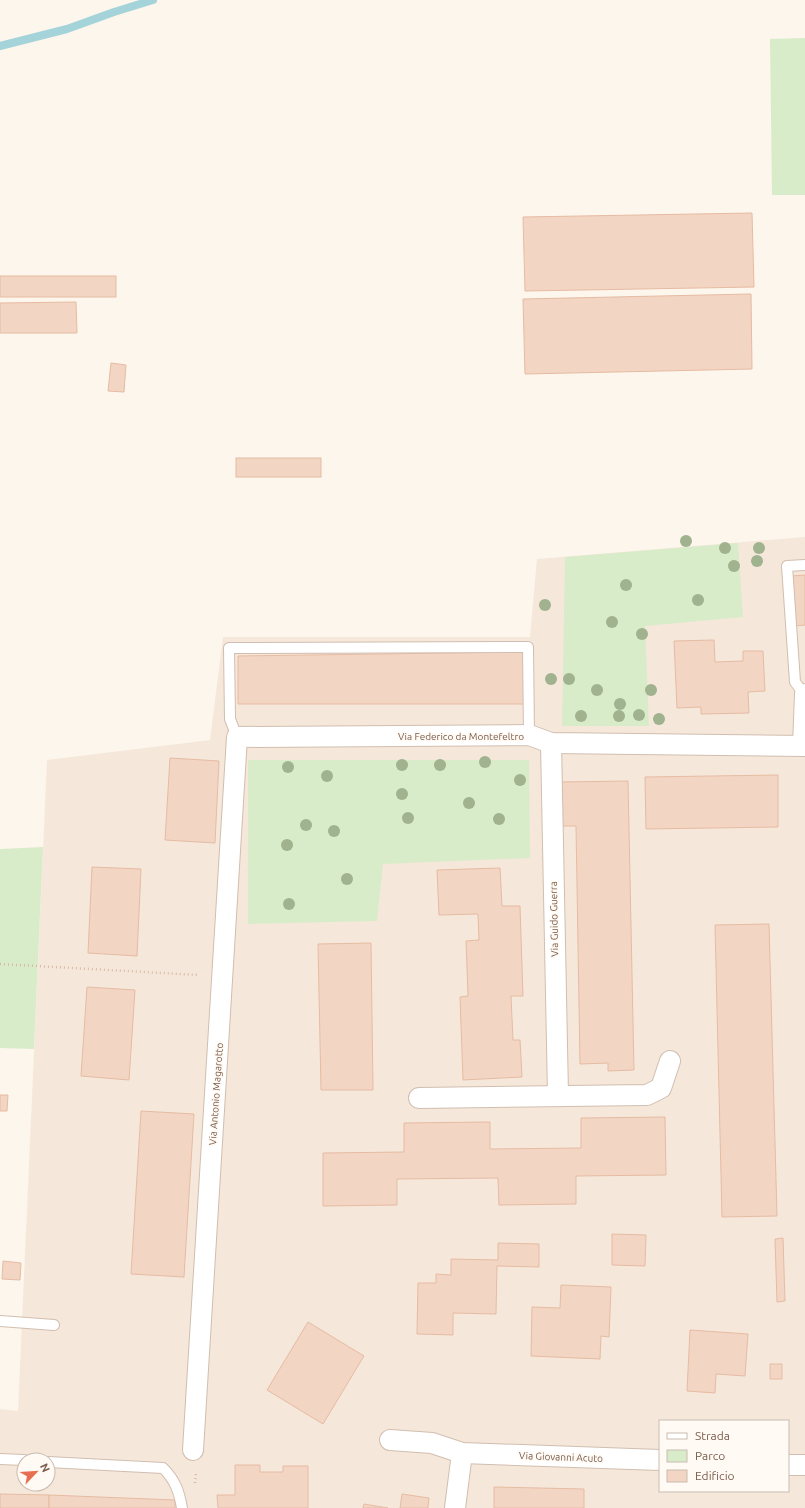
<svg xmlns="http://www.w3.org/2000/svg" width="805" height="1508" font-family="Ubuntu,sans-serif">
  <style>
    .residential { fill: #f5e8da; fill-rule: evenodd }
    .green { fill: #d8ecc9 }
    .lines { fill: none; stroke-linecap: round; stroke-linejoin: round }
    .stream { stroke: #a5d3da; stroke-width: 8 }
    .building { fill: #f3d5c3; stroke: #e6bba3 }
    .lane-casing { stroke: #d1beb0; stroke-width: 12 }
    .street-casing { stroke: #d1beb0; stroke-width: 22 }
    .path { stroke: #d9b8a5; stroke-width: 2.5; stroke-dasharray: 1 3; stroke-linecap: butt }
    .lane { stroke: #fff; stroke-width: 10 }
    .street { stroke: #fff; stroke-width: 20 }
    .tree { fill: #a0b28e }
    .labels { text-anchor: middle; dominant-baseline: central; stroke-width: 3; stroke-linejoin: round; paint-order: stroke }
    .street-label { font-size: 10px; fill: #7a5c4d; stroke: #fffaf3 }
  </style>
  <rect width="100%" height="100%" fill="#fdf6ec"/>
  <path class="residential" d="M 805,537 L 805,1508 L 0,1508 L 0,1409 L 18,1411 L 47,760 L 210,740 L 223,637 L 530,637 L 537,559 ZM 660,1421 L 788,1421 L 788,1491 L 660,1491 ZM 24,1460 L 48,1460 L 48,1484 L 24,1484 Z"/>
  <g class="green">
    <path d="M 805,38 L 805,195 L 772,195 L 770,39 Z"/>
    <path d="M 738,543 L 743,617 L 645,626 L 649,726 L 562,726 L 565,557 Z"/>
    <path d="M 248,760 L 529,760 L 530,858 L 383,864 L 377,921 L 248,924 Z"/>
    <path d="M 43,847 L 34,1049 L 0,1048 L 0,849 Z"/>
  </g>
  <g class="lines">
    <path class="stream" d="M 0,46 L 67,29 L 114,12 L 153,0"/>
  </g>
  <g class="building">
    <path d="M 752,213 L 754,287 L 525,291 L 523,217 Z"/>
    <rect x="0" y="276" width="116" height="21"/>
    <path d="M 751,294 L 752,369 L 525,374 L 523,299 Z"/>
    <path d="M 76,302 L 77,333 L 0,333 L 0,303 Z"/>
    <path d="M 111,363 L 126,365 L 124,392 L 108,391 Z"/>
    <rect x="236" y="458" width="85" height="19"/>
    <path d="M 805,575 L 805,625 L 794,626 L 791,576 Z"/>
    <path d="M 714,640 L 715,662 L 743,661 L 743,651 L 763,651 L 765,691 L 748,692 L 749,713 L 701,714 L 701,707 L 677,708 L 674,641 Z"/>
    <path d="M 524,652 L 524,704 L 238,704 L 238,656 Z"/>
    <path d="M 170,758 L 219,761 L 215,843 L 165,840 Z"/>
    <path d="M 778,775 L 778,827 L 646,829 L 645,777 Z"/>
    <path d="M 628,781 L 634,1070 L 608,1071 L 608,1063 L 580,1064 L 576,826 L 561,826 L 560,782 Z"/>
    <path d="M 92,867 L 141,869 L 137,956 L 88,953 Z"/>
    <path d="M 500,868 L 502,906 L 520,906 L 523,996 L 511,996 L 513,1040 L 520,1040 L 522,1077 L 463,1080 L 460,997 L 468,996 L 466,941 L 479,940 L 478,914 L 439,915 L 437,870 Z"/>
    <path d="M 769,924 L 777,1216 L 722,1217 L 715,925 Z"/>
    <path d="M 371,943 L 373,1090 L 321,1090 L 318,944 Z"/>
    <path d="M 87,987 L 135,990 L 129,1080 L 81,1076 Z"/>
    <path d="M 0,1095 L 8,1095 L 7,1111 L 0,1111 Z"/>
    <path d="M 141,1111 L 194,1114 L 184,1277 L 131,1274 Z"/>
    <path d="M 665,1117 L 666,1175 L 576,1176 L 576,1204 L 499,1205 L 498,1178 L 397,1179 L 397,1205 L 323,1206 L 323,1153 L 404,1152 L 404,1123 L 490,1122 L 490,1149 L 581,1148 L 581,1118 Z"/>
    <path d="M 612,1234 L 646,1235 L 645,1266 L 612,1265 Z"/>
    <path d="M 783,1238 L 785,1301 L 777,1302 L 775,1239 Z"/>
    <path d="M 498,1243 L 539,1244 L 539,1267 L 497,1266 L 496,1314 L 453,1313 L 453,1335 L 417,1334 L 418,1283 L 436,1283 L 436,1274 L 451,1275 L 451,1259 L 498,1260 Z"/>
    <path d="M 3,1261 L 21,1263 L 20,1280 L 2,1279 Z"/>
    <path d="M 561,1285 L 611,1287 L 609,1337 L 601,1336 L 600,1359 L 531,1356 L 532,1307 L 560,1308 Z"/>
    <path d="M 308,1322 L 364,1356 L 323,1424 L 267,1390 Z"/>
    <path d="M 690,1330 L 748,1334 L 745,1376 L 716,1374 L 715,1393 L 687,1391 Z"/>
    <rect x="770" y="1364" width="12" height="15"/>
    <path d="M 235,1465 L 260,1465 L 260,1472 L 283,1472 L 283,1466 L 308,1466 L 308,1508 L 218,1508 L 217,1495 L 235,1495 Z"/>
    <path d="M 494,1487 L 584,1489 L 584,1508 L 494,1508 Z"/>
    <path d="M 0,1494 L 49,1495 L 49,1508 L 0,1508 Z"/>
    <path d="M 402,1494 L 429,1498 L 428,1508 L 400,1508 Z"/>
    <path d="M 49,1495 L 175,1500 L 175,1508 L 49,1508 Z"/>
    <path d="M 364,1504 L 388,1508 L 363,1508 Z"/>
  </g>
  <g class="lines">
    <defs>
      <g id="lane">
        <path d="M 804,694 L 795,682 L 787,566 L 805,565"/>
        <path d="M 237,737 L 230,719 L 229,648 L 528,647 L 529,735"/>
        <path d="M 0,1321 L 54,1325"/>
        <path d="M 0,1459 L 24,1460"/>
        <path d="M 48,1462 L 163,1468 C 175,1480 179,1491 182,1508"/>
      </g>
      <g id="street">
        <path d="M 551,743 L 558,1095"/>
        <path d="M 803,746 L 805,694"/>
        <path d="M 419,1098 L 647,1095 L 661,1088 L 670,1061"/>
        <path d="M 390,1440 L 432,1443 L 462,1453 L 660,1460"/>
        <path d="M 193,1450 L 237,737 L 529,735 L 551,743 L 805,746"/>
        <path d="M 788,1465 L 805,1465"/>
        <path d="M 455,1508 L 462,1453"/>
      </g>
    </defs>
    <use href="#lane" class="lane-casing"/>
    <use href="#street" class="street-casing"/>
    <g class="path">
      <path d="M 0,964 L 199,975"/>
      <path d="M 195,1483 L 196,1472"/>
    </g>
    <use href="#lane" class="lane"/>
    <use href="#street" class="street"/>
  </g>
  <g class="tree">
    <circle cx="686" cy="541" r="6"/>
    <circle cx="725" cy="548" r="6"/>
    <circle cx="759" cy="548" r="6"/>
    <circle cx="757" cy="561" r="6"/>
    <circle cx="734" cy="566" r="6"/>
    <circle cx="626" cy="585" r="6"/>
    <circle cx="698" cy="600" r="6"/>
    <circle cx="545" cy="605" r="6"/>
    <circle cx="612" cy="622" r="6"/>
    <circle cx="642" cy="634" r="6"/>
    <circle cx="551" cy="679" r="6"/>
    <circle cx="569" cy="679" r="6"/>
    <circle cx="597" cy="690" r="6"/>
    <circle cx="651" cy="690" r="6"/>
    <circle cx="620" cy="704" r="6"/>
    <circle cx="639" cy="715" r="6"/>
    <circle cx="581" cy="716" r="6"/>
    <circle cx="619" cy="716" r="6"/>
    <circle cx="659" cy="719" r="6"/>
    <circle cx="485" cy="762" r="6"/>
    <circle cx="402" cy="765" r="6"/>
    <circle cx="440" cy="765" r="6"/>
    <circle cx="288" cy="767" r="6"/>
    <circle cx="327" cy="776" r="6"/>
    <circle cx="520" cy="780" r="6"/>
    <circle cx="402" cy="794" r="6"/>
    <circle cx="469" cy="803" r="6"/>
    <circle cx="408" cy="818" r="6"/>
    <circle cx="499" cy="819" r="6"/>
    <circle cx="306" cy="825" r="6"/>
    <circle cx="334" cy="831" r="6"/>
    <circle cx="287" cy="845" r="6"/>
    <circle cx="347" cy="879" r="6"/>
    <circle cx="289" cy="904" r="6"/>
  </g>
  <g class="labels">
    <g class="street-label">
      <text x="461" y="736">Via Federico da Montefeltro</text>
      <text transform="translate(554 919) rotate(-91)">Via Guido Guerra</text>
      <text transform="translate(216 1094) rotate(-86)">Via Antonio Magarotto</text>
      <text transform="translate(561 1457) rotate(2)">Via Giovanni Acuto</text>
    </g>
  </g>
  <rect x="659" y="1420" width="130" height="72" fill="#fffaf3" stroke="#cabbb1"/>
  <rect x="667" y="1433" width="20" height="6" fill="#ffffff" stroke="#cabbb1"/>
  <text x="695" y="1440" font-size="12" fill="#7a5c4d">Strada</text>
  <rect x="667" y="1450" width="20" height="12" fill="#d8ecc9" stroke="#cabbb1"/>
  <text x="695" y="1460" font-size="12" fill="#7a5c4d">Parco</text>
  <rect x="667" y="1470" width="20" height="12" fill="#f3d5c3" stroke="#cabbb1"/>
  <text x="695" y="1480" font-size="12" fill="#7a5c4d">Edificio</text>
  <g transform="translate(36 1472) rotate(65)"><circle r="19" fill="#fffaf3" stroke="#cabbb1"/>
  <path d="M0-3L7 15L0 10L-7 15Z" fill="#e76f51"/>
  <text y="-6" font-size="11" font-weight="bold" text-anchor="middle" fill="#7a5c4d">N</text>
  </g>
</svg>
